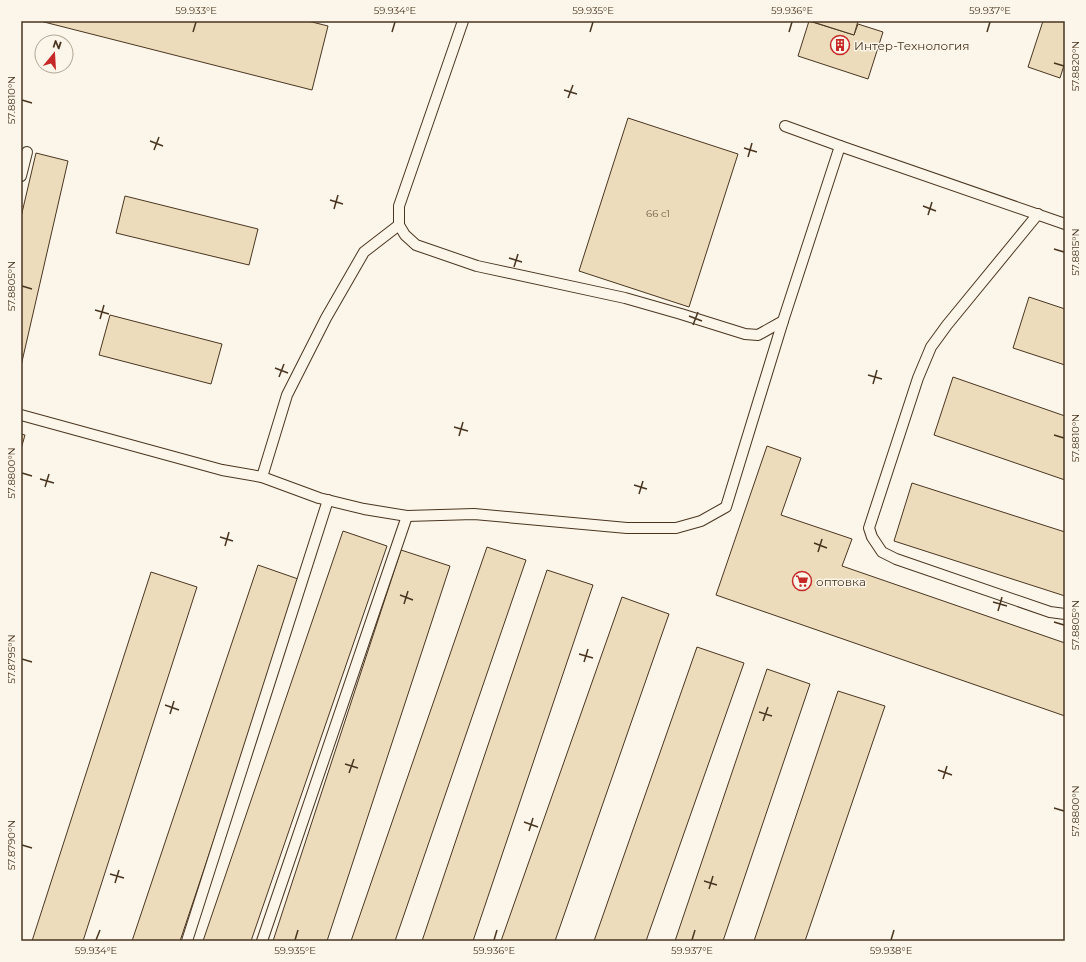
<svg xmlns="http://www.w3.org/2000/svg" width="1086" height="962" font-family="Montserrat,sans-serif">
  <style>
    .building { fill: #ecdcbc; stroke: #4a3520 }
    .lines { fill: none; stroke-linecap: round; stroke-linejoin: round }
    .lane-casing { stroke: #4a3520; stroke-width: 12 }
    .lane { stroke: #fbf6e9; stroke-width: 10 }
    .ticks { fill: none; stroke: #4a3520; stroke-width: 1.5 }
    .labels { text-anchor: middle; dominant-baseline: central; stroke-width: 3; stroke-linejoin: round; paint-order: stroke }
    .number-label { font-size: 10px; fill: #725f47 }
    .poi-label { font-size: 12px; fill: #4a3520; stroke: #fbf6e9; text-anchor: start }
    .neatline { fill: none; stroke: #4a3520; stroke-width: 1.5 }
    .ticks-label { font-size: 10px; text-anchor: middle; fill: #4a3520 }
  </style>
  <rect width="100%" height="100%" fill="#fbf6e9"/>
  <g class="building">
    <path d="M 40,21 L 308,21 L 328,26 L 312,90 Z"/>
    <path d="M 809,21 L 854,35 L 858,24 L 883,32 L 868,79 L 798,56 Z"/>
    <path d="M 810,21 L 858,21 L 854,35 Z"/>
    <path d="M 1043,21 L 1065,21 L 1065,62 L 1060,78 L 1028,67 Z"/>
    <path d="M 628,118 L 738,154 L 689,307 L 579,271 Z"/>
    <path d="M 36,153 L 68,161 L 21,366 L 21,217 Z"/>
    <path d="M 125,196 L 258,229 L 249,265 L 116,233 Z"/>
    <path d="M 1029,297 L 1065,309 L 1065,365 L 1013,348 Z"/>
    <path d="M 110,315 L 222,344 L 211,384 L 99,355 Z"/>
    <path d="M 953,377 L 1065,416 L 1065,480 L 934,435 Z"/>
    <path d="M 21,434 L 25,435 L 21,449 Z"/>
    <path d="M 767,446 L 801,458 L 781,515 L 852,539 L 842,566 L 1065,643 L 1065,716 L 716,595 Z"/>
    <path d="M 912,483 L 1065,532 L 1065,596 L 894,541 Z"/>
    <path d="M 343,531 L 387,546 L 251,941 L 203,941 Z"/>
    <path d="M 487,547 L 526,560 L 395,941 L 351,941 Z"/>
    <path d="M 401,550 L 450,566 L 327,941 L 273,941 Z"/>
    <path d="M 258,565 L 301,580 L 180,941 L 132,941 Z"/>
    <path d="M 547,570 L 593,585 L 473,941 L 422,941 Z"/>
    <path d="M 151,572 L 197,587 L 83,941 L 32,941 Z"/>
    <path d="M 622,597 L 669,614 L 555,941 L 501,941 Z"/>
    <path d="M 697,647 L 744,663 L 646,941 L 594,941 Z"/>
    <path d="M 767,669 L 810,684 L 723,941 L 675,941 Z"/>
    <path d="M 838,691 L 885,706 L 805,941 L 754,941 Z"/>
  </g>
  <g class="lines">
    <defs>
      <g id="lane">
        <path d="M 463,21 L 399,206 L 399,225 L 405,235 L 416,245 L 477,266 L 625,298 L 681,314 L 745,334 L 758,335 L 783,321 L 840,146 L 1065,224"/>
        <path d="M 785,126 L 840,146"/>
        <path d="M 21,176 L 27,152"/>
        <path d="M 1038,214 L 947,325 L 931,347 L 918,378 L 869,528 L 872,537 L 882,552 L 896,559 L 1050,612 L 1065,614"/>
        <path d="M 399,225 L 364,252 L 326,318 L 287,395 L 262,477 L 319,498 L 364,509 L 407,516 L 474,514 L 627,528 L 676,528 L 701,521 L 726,507 L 783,321"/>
        <path d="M 21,415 L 222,470 L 262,477"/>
        <path d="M 187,941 L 328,500"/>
        <path d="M 262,941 L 407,516"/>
      </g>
    </defs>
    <use href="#lane" class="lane-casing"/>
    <use href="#lane" class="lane"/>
  </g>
  <path class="ticks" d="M 193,32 L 196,22M 392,32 L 395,22M 590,32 L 593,22M 789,32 L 792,22M 987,32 L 990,22M 1054,63 L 1064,66M 564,90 L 577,94M 568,98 L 573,85M 22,100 L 32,103M 150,141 L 163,146M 744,148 L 757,152M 154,150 L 159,137M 748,157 L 752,143M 330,200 L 343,204M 923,206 L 936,211M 334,209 L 338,195M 928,215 L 932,202M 1054,249 L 1064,252M 509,258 L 522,262M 514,267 L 518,254M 22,286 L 32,289M 95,310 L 109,314M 689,316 L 702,321M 100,319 L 104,305M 693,325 L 698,312M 275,368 L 288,373M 868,375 L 882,379M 279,377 L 284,364M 873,384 L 877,370M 454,427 L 468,431M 1054,435 L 1064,438M 459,436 L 463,422M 22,473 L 32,476M 40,479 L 54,483M 634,485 L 647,489M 45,487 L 49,474M 639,494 L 643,481M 220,537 L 233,541M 814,543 L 827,548M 225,546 L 229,532M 818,552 L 822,539M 400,595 L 413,600M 993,602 L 1007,606M 404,604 L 408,591M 998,611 L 1002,597M 1054,622 L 1064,625M 579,654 L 593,658M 22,659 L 32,662M 584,662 L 588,649M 165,705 L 179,710M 759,712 L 772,716M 170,714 L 174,701M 763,721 L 768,707M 345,764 L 358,768M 938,770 L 952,775M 349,773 L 354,759M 943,779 L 947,766M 1054,808 L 1064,811M 524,822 L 538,827M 529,831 L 533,818M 22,845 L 32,848M 110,874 L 124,878M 704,881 L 717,885M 115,883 L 119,870M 709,889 L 713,876M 96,940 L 100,930M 295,940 L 298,930M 494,940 L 497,930M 692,940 L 695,930M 891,940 L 894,930"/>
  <defs>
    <symbol id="building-ring" viewBox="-11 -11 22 22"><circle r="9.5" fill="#fbf6e9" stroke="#c62828" stroke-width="1.5"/><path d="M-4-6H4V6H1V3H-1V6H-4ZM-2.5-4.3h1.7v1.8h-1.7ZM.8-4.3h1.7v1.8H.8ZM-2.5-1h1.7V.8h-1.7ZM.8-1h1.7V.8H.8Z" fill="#c62828"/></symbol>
    <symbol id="supermarket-ring" viewBox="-11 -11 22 22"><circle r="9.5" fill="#fbf6e9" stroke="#c62828" stroke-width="1.5"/><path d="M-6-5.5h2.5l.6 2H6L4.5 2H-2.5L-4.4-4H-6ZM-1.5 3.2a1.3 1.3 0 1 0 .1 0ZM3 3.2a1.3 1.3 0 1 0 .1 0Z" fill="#c62828"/></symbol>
  </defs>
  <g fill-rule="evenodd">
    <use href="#building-ring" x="829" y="34" width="22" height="22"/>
    <use href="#supermarket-ring" x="791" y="570" width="22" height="22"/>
  </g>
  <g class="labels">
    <g class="number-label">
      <text x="658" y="213">66 с1</text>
    </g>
    <g class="poi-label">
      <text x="854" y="45">Интер-Технология</text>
      <text x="816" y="581">оптовка</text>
    </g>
  </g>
  <rect width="1086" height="962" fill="none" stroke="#fbf6e9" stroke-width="44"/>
  <g transform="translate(54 54) rotate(18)"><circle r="19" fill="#fbf6e9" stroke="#b4a999"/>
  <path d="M0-3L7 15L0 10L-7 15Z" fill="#c62828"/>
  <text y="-6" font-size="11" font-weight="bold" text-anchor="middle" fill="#4a3520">N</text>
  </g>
  <rect x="22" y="22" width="1042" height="918" class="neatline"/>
  <g class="ticks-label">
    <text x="196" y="14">59.933°E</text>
    <text x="395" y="14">59.934°E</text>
    <text x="593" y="14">59.935°E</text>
    <text x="792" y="14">59.936°E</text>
    <text x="990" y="14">59.937°E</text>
    <text transform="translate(1075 66) rotate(-90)" y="4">57.8820°N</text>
    <text transform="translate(11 100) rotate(-90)" y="4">57.8810°N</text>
    <text transform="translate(1075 252) rotate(-90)" y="4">57.8815°N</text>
    <text transform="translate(11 286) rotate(-90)" y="4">57.8805°N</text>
    <text transform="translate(1075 438) rotate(-90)" y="4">57.8810°N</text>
    <text transform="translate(11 473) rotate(-90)" y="4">57.8800°N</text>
    <text transform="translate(1075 625) rotate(-90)" y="4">57.8805°N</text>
    <text transform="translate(11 659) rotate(-90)" y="4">57.8795°N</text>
    <text transform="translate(1075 811) rotate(-90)" y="4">57.8800°N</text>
    <text transform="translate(11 845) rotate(-90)" y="4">57.8790°N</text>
    <text x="96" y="954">59.934°E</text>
    <text x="295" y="954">59.935°E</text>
    <text x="494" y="954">59.936°E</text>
    <text x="692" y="954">59.937°E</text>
    <text x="891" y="954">59.938°E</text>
  </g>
</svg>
